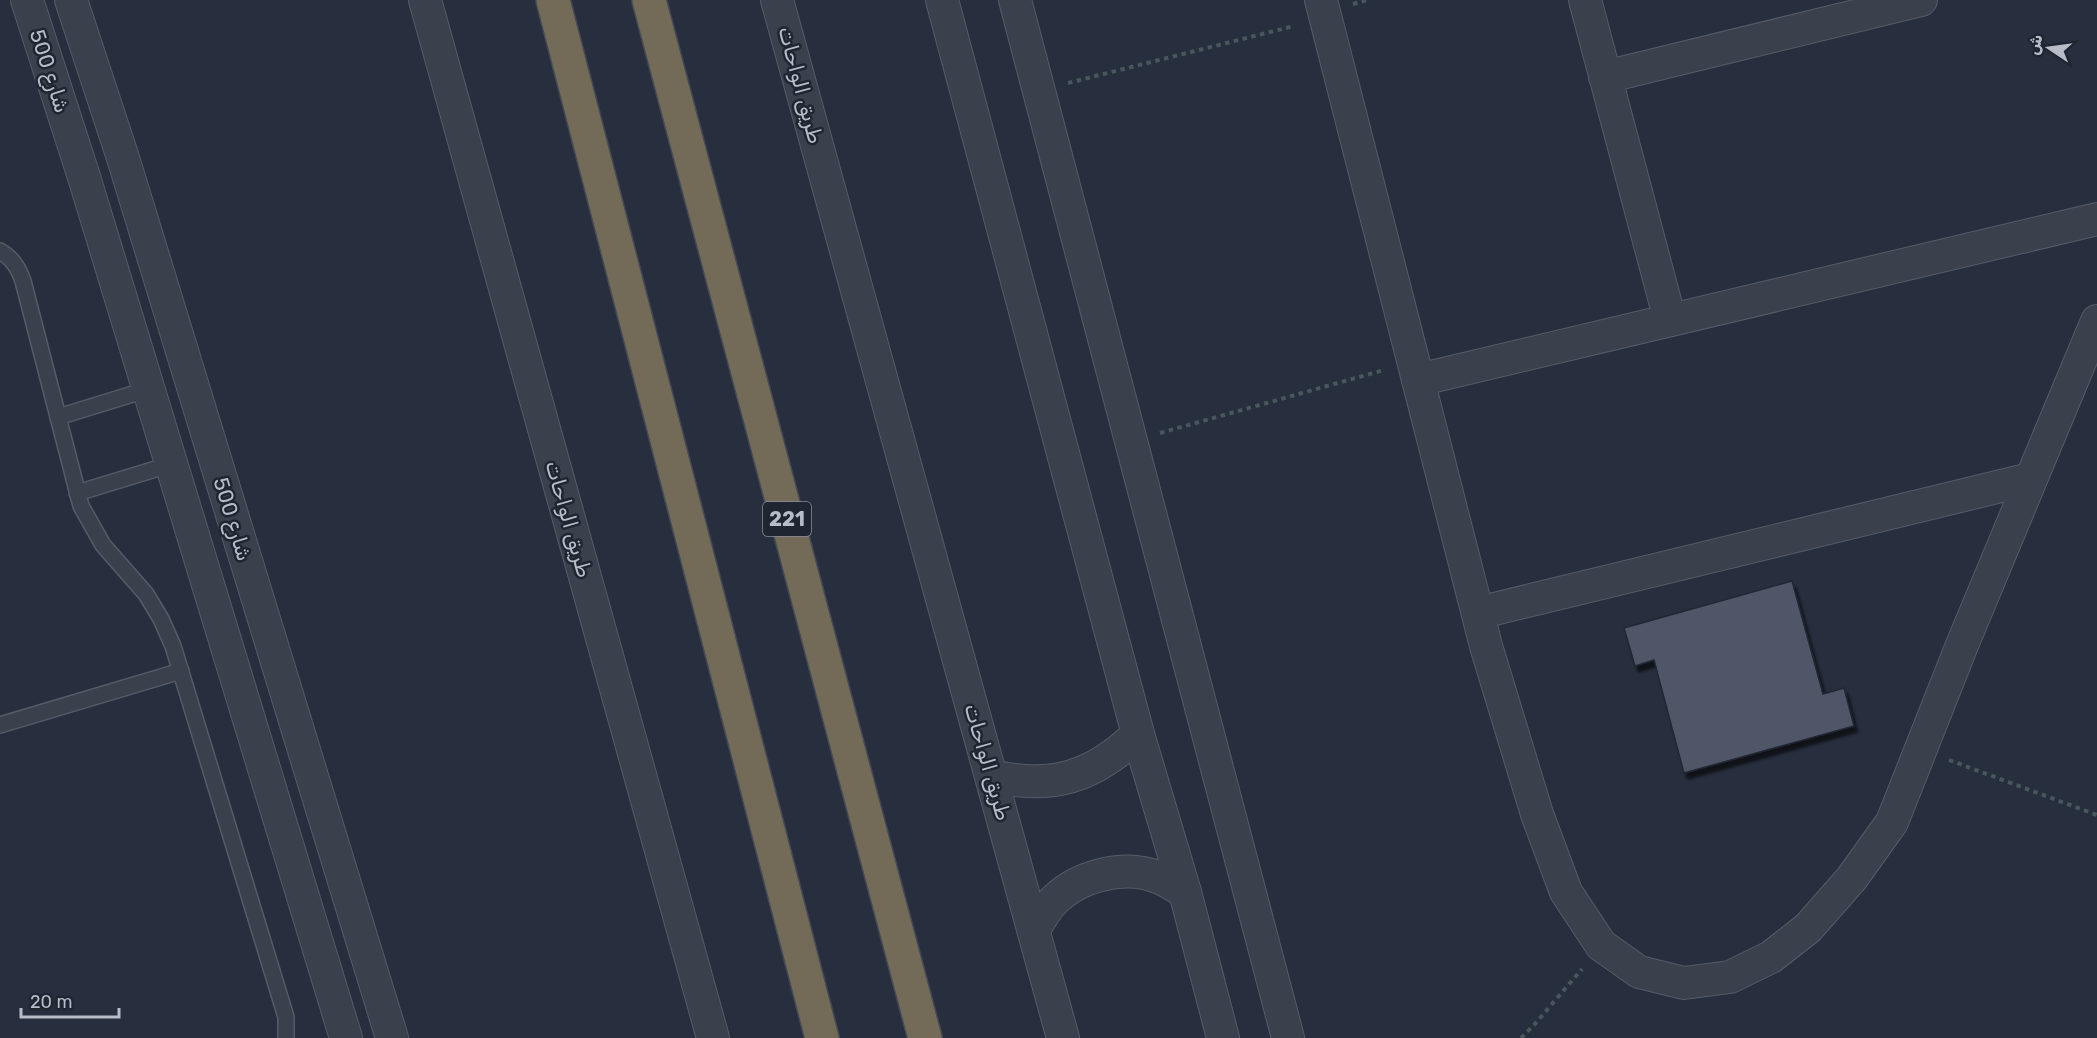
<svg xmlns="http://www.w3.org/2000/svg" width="2097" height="1038" font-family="Rubik,Cairo,sans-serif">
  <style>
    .building { fill: #505768; stroke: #212834; stroke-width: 1.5; filter: url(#shadow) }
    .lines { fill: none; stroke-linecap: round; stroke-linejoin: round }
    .lane-casing { stroke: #555c68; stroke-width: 18 }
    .street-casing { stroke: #555c68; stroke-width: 34 }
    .highway-casing { stroke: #424955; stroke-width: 36 }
    .path { stroke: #47575b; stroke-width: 4; stroke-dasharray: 4.5 4.5; stroke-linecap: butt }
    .lane { stroke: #3a414d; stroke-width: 15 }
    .street { stroke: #3a414d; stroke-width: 32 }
    .highway { stroke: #736a58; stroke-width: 33 }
    .labels { text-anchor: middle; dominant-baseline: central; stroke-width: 5; stroke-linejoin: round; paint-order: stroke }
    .shield { fill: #1f2632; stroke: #898f9b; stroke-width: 1.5 }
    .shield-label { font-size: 20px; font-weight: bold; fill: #b7bcc8 }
    .street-label { font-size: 21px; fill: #b7bcc8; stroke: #1f2632 }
  </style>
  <defs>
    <filter id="shadow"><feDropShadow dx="3.5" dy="6" stdDeviation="1.5" flood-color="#0009"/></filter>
  </defs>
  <rect width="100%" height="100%" fill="#272e3d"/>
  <path class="building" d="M 1792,581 L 1823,694 L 1844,688 L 1854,726 L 1684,773 L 1654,660 L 1635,666 L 1624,628 Z"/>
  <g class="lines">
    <defs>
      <g id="lane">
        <path d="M 0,251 C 12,258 18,267 23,281 L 81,506 L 103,545 L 146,594 L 161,619 L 173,646 L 286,1017 L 286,1038"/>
        <path d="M 58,417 L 149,389"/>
        <path d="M 77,493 L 172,464"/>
        <path d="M 0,725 L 181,671"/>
      </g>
      <g id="street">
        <path d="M 27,0 L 84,177 L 346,1038"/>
        <path d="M 71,0 L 123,158 L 392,1038"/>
        <path d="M 425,0 L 713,1038"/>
        <path d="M 777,0 L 1063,1038"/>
        <path d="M 942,0 L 1138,734 L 1185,892 L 1223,1038"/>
        <path d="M 1015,0 L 1288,1038"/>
        <path d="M 1321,0 L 1486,646 L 1537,814 L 1566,892 L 1601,945 L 1639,972 L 1684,983 L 1730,977 L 1771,957 L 1808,928 L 1852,878 L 1892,822 L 1962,645 L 2097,321"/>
        <path d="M 1585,0 L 1670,320"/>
        <path d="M 1605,77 L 1921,0"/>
        <path d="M 1418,380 L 2097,219"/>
        <path d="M 1478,613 L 2030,479"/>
        <path d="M 992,776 C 1052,790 1094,777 1138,734"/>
        <path d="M 1034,928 C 1040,921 1044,912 1050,905 C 1075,876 1124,863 1160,878 C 1169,882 1177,887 1185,892"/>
      </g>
      <g id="highway">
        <path d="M 553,0 L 822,1038"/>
        <path d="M 649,0 L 925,1038"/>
      </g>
    </defs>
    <use href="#lane" class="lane-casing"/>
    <use href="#street" class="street-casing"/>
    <use href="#highway" class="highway-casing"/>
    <g class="path">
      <path d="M 1353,4 L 1367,0"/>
      <path d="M 1068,83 L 1294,26"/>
      <path d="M 1160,433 L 1384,370"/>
      <path d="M 1949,760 L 2097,815"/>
      <path d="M 1521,1038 L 1534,1025 L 1582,969"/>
    </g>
    <use href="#lane" class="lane"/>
    <use href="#street" class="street"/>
    <use href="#highway" class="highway"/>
  </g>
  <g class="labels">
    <rect class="shield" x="763" y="502" width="48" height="34" rx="4.5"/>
    <g class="shield-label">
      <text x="787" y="519">221</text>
    </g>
    <g class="street-label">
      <text transform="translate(50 71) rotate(72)">شارع 500</text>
      <text transform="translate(801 85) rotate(75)">طريق الواحات</text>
      <text transform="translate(233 519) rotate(73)">شارع 500</text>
      <text transform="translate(569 519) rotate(74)">طريق الواحات</text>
      <text transform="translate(988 762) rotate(74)">طريق الواحات</text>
    </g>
  </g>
  <g transform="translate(2049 48) rotate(283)" stroke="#1f2632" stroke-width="4.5" paint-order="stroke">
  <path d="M0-4.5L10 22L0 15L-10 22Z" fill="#b7bcc8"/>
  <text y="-9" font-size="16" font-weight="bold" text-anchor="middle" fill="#b7bcc8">ش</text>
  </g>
  <path d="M21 1008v9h98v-9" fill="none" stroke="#b7bcc8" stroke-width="3"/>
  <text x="30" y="1008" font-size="18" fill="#b7bcc8" stroke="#1f2632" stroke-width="4.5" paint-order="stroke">20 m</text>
</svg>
